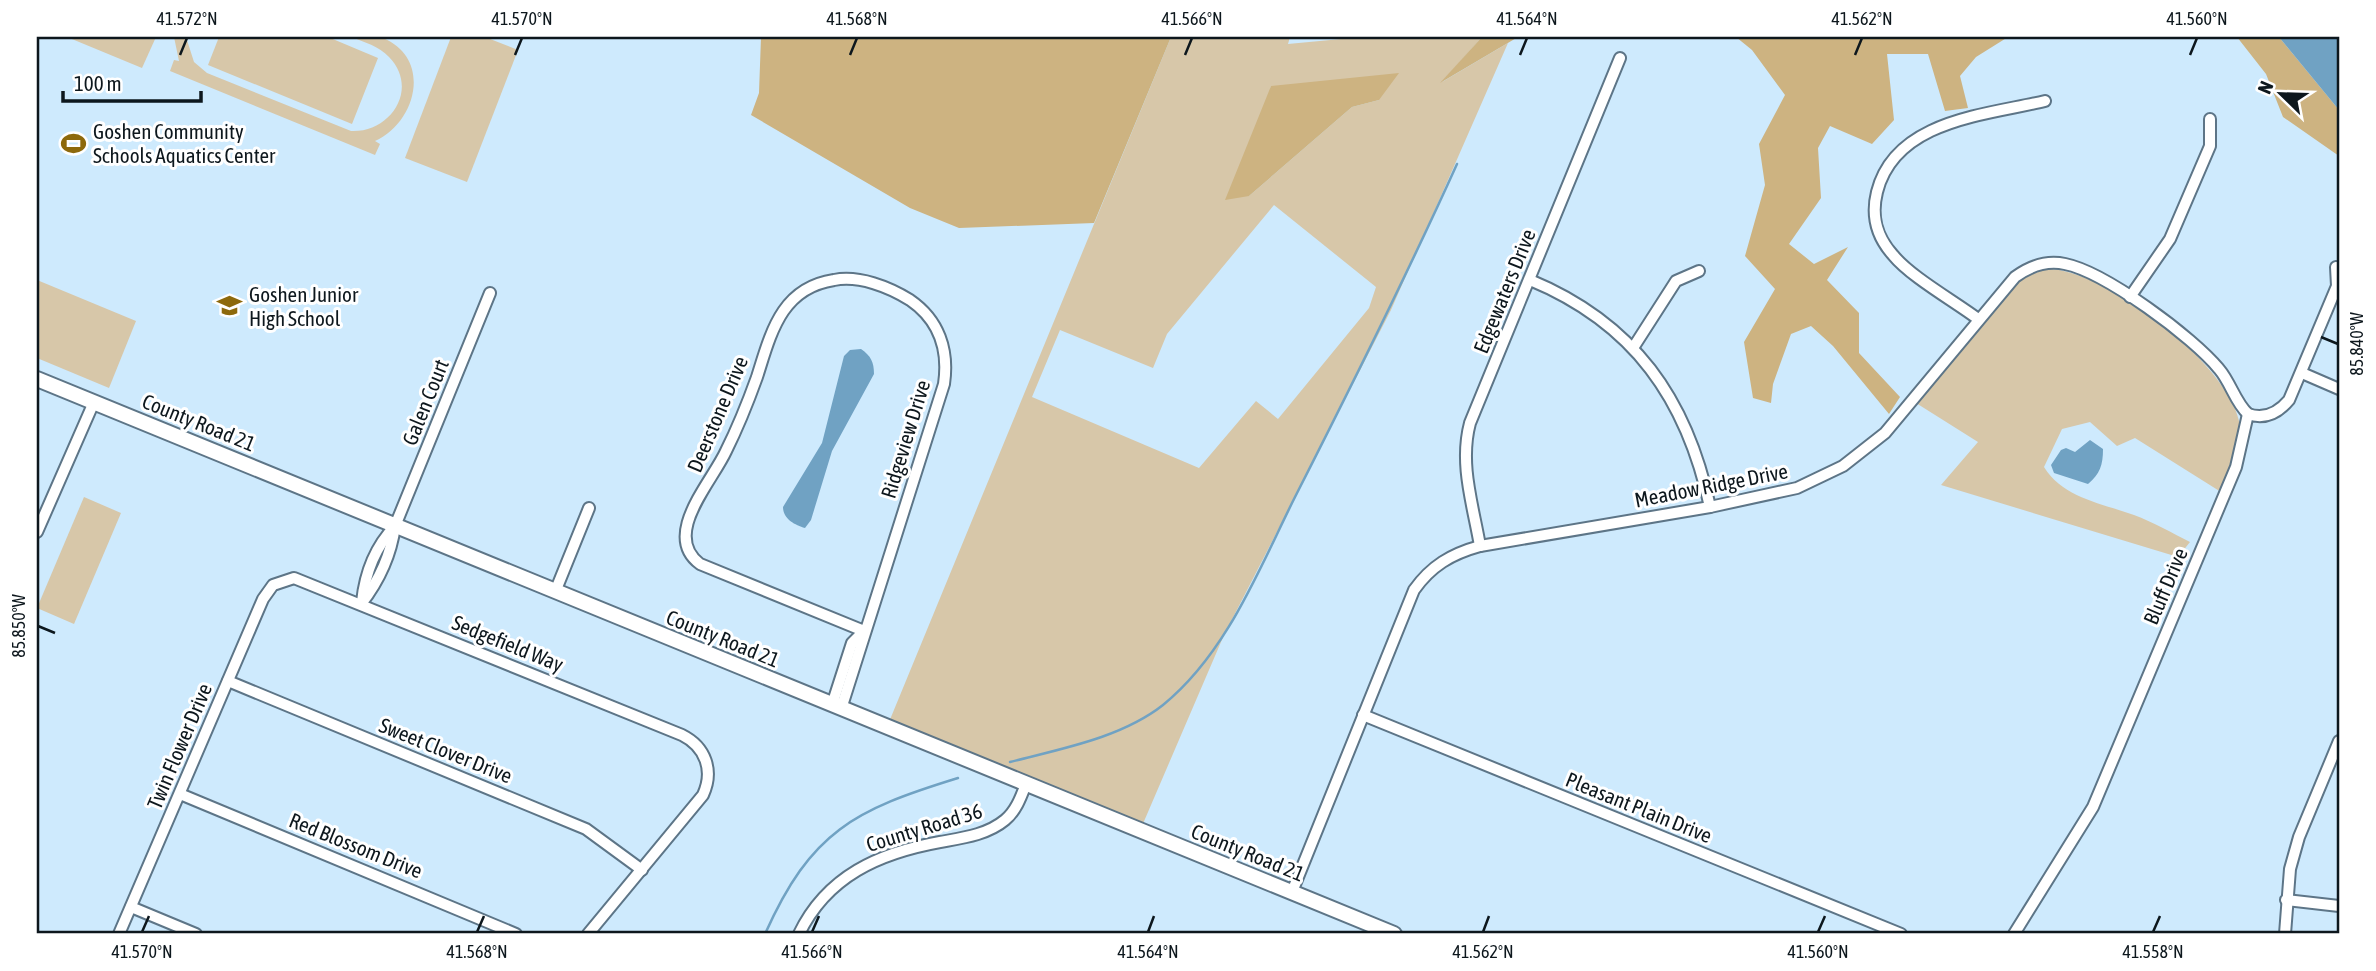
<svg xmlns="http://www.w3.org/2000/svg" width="2376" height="971" font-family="'Asap Condensed',sans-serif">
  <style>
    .green { fill: #d7c7a9; fill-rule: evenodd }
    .forest { fill: #cdb381 }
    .water { fill: #70a2c3 }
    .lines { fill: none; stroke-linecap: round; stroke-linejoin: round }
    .stream { stroke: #70a2c3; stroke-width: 2.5 }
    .street-casing { stroke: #5d7587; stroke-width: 14 }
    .secondary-casing { stroke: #5d7587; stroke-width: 18 }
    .street { stroke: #fff; stroke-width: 10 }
    .secondary { stroke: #fff; stroke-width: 14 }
    .ticks { fill: none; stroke: #0d171d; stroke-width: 2.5 }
    .labels { text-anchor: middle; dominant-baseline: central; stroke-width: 6; stroke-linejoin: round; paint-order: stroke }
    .poi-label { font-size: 21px; fill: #0d171d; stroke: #fff; text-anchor: start }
    .street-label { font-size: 21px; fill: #0d171d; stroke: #fff }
    .neatline { fill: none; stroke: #0d171d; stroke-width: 2.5 }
    .ticks-label { font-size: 18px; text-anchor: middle; fill: #0d171d }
  </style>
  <rect width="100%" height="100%" fill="#ceeafd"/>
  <g class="green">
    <path d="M 67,37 L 156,37 L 142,68 Z"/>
    <path d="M 174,37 L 186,37 L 194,62 L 207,73 L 351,131 C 390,133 420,89 389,57 C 379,46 364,42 351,37 C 361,37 375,34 383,38 C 433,59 416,123 375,141 L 380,144 L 375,155 L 170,71 L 174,60 L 179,61 Z"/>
    <path d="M 219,37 L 328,37 L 378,58 L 352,124 L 208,65 Z"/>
    <path d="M 451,37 L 485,37 L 518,50 L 467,182 L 405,158 Z"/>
    <path d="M 1171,37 L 1290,37 L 1288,44 L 1362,37 L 1482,37 L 1442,82 L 1508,43 L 1391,310 L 1224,635 L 1142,826 L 889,722 ZM 1271,86 L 1379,100 L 1352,107 L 1249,196 ZM 1274,205 L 1376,287 L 1369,308 L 1278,419 L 1256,401 L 1199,468 L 1032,397 L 1060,330 L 1153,368 L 1167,334 Z"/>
    <path d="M 2047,269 C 2104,268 2228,364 2239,421 C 2244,444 2229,472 2221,492 L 2135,438 L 2117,446 L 2090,422 L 2062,429 L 2044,467 C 2063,498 2101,503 2134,515 C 2153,522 2172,533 2190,542 L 2178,557 L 1941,485 L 1978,442 L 1916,403 L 2011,287 L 2023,277 Z"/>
    <path d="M 37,280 L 136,321 L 109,388 L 37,358 Z"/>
    <path d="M 84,497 L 121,513 L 74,624 L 37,608 Z"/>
  </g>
  <g class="forest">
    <path d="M 761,37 L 1171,37 L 1094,223 L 959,228 L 910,208 L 751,115 L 759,93 Z"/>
    <path d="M 1482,37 L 1518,37 L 1440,83 Z"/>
    <path d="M 1736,37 L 2008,37 L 1976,57 L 1960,76 L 1968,108 L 1945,111 L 1928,54 L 1887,54 L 1894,120 L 1872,144 L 1830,126 L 1818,148 L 1821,198 L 1789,244 L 1814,264 L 1848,247 L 1827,280 L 1859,313 L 1859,353 L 1900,397 L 1889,414 L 1833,346 L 1811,326 L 1791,334 L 1773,384 L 1771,403 L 1753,398 L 1744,342 L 1775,289 L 1745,256 L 1765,185 L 1759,144 L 1785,95 L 1752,50 Z"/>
    <path d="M 2237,37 L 2279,37 L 2339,110 L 2339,156 L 2283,117 L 2266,74 Z"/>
    <path d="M 1399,73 L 1379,100 L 1352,107 L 1249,196 L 1225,200 L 1271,86 Z"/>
  </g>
  <g class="water">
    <path d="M 2279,37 L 2339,37 L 2339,110 Z"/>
    <path d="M 861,349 C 871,356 874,362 874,374 L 832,451 L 811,520 L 805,528 C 795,525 783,519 783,507 L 822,443 L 844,356 L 850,350 Z"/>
    <path d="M 2090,440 L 2103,449 C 2103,465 2100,474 2088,484 L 2054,473 L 2051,465 L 2061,450 L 2066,448 L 2075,452 Z"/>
  </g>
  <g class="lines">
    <g class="stream">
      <path d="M 1010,762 C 1060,749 1121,738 1163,705 C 1227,653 1259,569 1295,497 C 1351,387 1406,277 1457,164"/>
      <path d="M 765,934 C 811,831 854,810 958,778"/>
    </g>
    <defs>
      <g id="street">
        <path d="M 1530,280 C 1634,323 1687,399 1710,507"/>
        <path d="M 2130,297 L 2170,239 L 2210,146 L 2210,119"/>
        <path d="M 1978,319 C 1954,301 1911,277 1893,255 C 1876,236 1871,216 1877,192 C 1895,120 1986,115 2045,101"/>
        <path d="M 1633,348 L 1676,281 L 1699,271"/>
        <path d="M 2302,373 L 2339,389"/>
        <path d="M 37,532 L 94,402"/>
        <path d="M 1480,546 C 1473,505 1459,464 1470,423 L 1620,58"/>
        <path d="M 555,592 L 589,508"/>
        <path d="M 362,602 C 365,573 375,547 395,526"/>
        <path d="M 361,604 C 379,581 391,555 395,526 L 490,293"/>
        <path d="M 228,681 L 586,829 L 642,870"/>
        <path d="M 832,705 L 852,643 L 864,631"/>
        <path d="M 841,709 L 944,384 C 949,350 939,320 910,300 C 889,287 859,275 834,280 C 781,288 771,333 757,377 C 748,402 738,427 726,451 C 712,482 661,535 700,564 L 864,631"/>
        <path d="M 1363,715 L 1901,934"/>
        <path d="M 180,794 L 516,934"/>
        <path d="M 1292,892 L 1414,590 C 1431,566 1451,554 1480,546 L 1710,507 L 1797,488 L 1843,466 L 1885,433 L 2015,277 C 2030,266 2046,260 2065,264 C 2105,272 2193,337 2219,369 C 2231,383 2235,402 2248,414"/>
        <path d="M 2286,900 L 2339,906"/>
        <path d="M 131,907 L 196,934"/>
        <path d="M 119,934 L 263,599 L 273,585 L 294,578 L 682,735 C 706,747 714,771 703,795 L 588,934"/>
        <path d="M 799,934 C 827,876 879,853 940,842 C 962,838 987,835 1005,820 C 1016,811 1021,797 1026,784"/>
        <path d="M 2014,934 L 2093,807 L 2236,467 L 2248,414 C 2265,420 2278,413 2289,400 L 2337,286 L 2336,267"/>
        <path d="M 2285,934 L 2290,869 L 2299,837 L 2339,741"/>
      </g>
      <path id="secondary" d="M 37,379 L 1394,934"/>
    </defs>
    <use href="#street" class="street-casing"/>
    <use href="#secondary" class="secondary-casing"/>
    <use href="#street" class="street"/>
    <use href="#secondary" class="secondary"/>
  </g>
  <path class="ticks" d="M 180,55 L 187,38M 515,55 L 522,38M 850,55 L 857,38M 1185,55 L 1192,38M 1520,55 L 1527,38M 1855,55 L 1862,38M 2190,55 L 2197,38M 2321,337 L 2338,344M 38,626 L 55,633M 142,932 L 149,916M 477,932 L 484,916M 812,932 L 819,916M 1148,932 L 1154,916M 1483,932 L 1489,916M 1818,932 L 1825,916M 2153,932 L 2160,916"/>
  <defs>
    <symbol id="stadium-bare" viewBox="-9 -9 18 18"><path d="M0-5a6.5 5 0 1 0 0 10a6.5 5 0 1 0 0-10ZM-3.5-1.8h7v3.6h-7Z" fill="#8d690c" stroke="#fff" stroke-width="2.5" paint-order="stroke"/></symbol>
    <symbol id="school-bare" viewBox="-9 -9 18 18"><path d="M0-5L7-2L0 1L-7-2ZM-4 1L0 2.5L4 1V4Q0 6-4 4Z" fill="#8d690c" stroke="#fff" stroke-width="2.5" paint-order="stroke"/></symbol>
  </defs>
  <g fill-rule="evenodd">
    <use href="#stadium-bare" x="56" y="126" width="35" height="35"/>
    <use href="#school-bare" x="212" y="288" width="35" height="35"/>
  </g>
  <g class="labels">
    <g class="poi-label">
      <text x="93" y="131">Goshen Community<tspan x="93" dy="24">Schools Aquatics Center</tspan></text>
      <text x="249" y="294">Goshen Junior<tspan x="249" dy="24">High School</tspan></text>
    </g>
    <g class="street-label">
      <text transform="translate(1504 291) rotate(-68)">Edgewaters Drive</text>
      <text transform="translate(425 402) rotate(-68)">Galen Court</text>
      <text transform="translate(717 414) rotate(-67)">Deerstone Drive</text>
      <text transform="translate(199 422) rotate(22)">County Road 21</text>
      <text transform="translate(905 439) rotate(-73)">Ridgeview Drive</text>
      <text transform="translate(1711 485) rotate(-11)">Meadow Ridge Drive</text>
      <text transform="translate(2165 586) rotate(-67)">Bluff Drive</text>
      <text transform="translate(723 638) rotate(22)">County Road 21</text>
      <text transform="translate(508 643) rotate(22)">Sedgefield Way</text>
      <text transform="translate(179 746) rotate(-67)">Twin Flower Drive</text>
      <text transform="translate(446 750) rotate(22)">Sweet Clover Drive</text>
      <text transform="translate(1639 807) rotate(22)">Pleasant Plain Drive</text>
      <text transform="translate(924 827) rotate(-17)">County Road 36</text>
      <text transform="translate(356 845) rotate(22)">Red Blossom Drive</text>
      <text transform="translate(1248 852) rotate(22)">County Road 21</text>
    </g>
  </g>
  <rect width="2376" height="971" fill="none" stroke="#ffffff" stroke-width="77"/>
  <g transform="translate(2281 94) rotate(293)" stroke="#ffffff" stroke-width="5" paint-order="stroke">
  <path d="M0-5L12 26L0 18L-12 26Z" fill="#0d171d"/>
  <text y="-10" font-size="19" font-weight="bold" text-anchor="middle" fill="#0d171d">N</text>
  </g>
  <path d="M63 91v10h138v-10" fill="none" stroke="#0d171d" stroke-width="3.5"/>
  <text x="74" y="91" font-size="21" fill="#0d171d" stroke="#ffffff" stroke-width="5" paint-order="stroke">100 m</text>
  <rect x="38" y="38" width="2300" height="894" class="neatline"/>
  <g class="ticks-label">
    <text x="187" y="25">41.572°N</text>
    <text x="522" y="25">41.570°N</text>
    <text x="857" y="25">41.568°N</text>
    <text x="1192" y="25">41.566°N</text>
    <text x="1527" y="25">41.564°N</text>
    <text x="1862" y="25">41.562°N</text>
    <text x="2197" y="25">41.560°N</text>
    <text transform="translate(2357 344) rotate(-90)" y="6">85.840°W</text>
    <text transform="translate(19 626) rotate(-90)" y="6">85.850°W</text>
    <text x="142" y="958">41.570°N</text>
    <text x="477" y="958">41.568°N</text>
    <text x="812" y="958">41.566°N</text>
    <text x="1148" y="958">41.564°N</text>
    <text x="1483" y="958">41.562°N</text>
    <text x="1818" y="958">41.560°N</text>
    <text x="2153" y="958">41.558°N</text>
  </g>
</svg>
